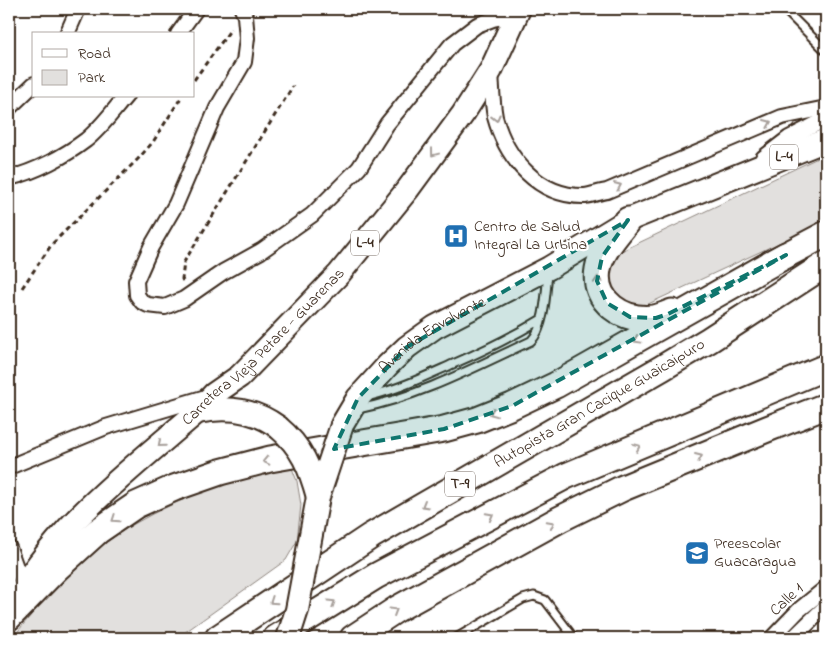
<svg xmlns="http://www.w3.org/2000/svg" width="835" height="647" font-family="'Indie Flower',sans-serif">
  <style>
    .green { fill: #e2e0de; stroke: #8e857e }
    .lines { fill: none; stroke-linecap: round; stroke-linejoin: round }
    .service-casing { stroke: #3b2a1e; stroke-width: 11 }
    .minor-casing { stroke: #3b2a1e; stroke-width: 18 }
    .primary-casing { stroke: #3b2a1e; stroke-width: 26 }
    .motorway-casing { stroke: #3b2a1e; stroke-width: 29 }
    .path { stroke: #3b2a1e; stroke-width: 3; stroke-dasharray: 5 4; stroke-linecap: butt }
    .service { stroke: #fff; stroke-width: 7 }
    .minor { stroke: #fff; stroke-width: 14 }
    .primary { stroke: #fff; stroke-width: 22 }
    .motorway { stroke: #fff; stroke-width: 25 }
    .primary-bridge-casing { stroke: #3b2a1e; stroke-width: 26; stroke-linecap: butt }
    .primary-bridge { stroke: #fff; stroke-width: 22 }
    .oneway { stroke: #a79f9a }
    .marked { fill: #0f766e; fill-opacity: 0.2; stroke: #0f766e; stroke-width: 4; stroke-dasharray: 10 6; stroke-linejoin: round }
    .labels { text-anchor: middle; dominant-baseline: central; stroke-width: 4.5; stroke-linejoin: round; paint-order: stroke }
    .shield { fill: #fff; stroke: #766a62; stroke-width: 1 }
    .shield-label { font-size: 15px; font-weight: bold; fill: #3b2a1e }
    .poi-label { font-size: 16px; fill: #3b2a1e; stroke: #fff; text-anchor: start }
    .street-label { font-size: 16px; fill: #3b2a1e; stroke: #fff }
  </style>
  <rect width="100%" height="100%" fill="#fff"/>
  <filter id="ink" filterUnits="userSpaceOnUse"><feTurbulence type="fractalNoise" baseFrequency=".02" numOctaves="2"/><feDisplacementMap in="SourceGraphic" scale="10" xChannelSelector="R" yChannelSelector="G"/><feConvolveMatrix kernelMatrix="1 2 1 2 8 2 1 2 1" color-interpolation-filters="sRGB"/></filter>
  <g filter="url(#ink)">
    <g class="green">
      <path d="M 826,154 L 826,221 L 646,305 L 640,306 L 618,301 L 606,280 L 611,256 Z"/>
      <path d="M 290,463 L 297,481 L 301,505 L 297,541 L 286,560 L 177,638 L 13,638 C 43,597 90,549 134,524 C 182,496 237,479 290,463 Z"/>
    </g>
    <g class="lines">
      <defs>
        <g id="service">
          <path d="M 784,9 L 826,51"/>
          <path d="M 370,396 C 399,389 426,376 453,364 C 483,351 512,337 540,320"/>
          <path d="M 358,409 C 419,397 475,367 531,341 C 545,328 546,291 548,272"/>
          <path d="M 456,638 L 523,599 L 534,596 L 545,600 L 574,638"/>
        </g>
        <g id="minor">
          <path d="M 242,9 L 245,16 L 247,38 L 244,62 L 217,108 L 176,204 L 151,247 L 136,281 L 137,295 L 142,302 L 148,305 L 165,307 L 184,299 L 223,272 L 261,251 L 312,215 L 359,168 L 387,124 L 452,44 L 477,25 L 493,19 L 516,14"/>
          <path d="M 67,34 L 78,9"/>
          <path d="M 178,34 L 196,9"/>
          <path d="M 491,71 C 492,86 492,102 495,117 C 506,158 538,197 585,196 C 592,195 600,192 607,191 L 782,117 L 826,108"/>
          <path d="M 9,108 L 34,84"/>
          <path d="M 763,158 L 789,138 L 826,119"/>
          <path d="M 9,178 C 35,172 65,156 86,140 C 101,128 113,111 126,96"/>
          <path d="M 9,467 L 106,427 L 209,396"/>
          <path d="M 9,548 L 22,584"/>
          <path d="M 772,638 L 799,610 L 826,588"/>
          <path d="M 793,638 L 826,606"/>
        </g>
        <g id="primary">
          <path d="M 197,412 C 226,406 254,409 278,427"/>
          <path id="s1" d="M 342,425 L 358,398 L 388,365 L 407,347 L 435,327 L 549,268 L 628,220 L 826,140"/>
          <path id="s2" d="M 9,610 C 52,528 129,471 197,412 L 214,394 L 240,376 L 339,274 L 408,189 L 463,114 L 491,70 L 519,9"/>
        </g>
        <g id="motorway">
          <path d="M 628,220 C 618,234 601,251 598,269 C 592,302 624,322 654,318 C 660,317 667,314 672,312"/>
          <path d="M 771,263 L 826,234"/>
          <path d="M 9,617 L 56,569 L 98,531 L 136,505 L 174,488 L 220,472 L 270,459 L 444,429 L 477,420 L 512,406 L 556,385 L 786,255"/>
          <path id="s3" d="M 218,638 L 371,536 L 662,368 L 709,340 L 826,264"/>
          <path d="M 276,638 L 376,576 L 566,476 L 826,367"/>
          <path d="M 353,638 L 397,609 L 560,519 L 623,488 L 767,429 L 826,406"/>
        </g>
      </defs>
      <use href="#service" class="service-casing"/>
      <use href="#minor" class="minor-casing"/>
      <use href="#primary" class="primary-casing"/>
      <use href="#motorway" class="motorway-casing"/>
      <g class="path">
        <path d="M 194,80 L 231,29"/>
        <path d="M 183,281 L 182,279 L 184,262 L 293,86"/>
        <path d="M 22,288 L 52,244 L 138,159 L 153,142 L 182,96"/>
      </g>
      <use href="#service" class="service"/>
      <use href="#minor" class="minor"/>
      <use href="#primary" class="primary"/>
      <use href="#motorway" class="motorway"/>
      <defs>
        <g id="primary-bridge">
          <path d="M 278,427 C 302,447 310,468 318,497"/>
          <path d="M 288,638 L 297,610 L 318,497 L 342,425"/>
        </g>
      </defs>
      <use href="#primary-bridge" class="primary-bridge-casing"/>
      <use href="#primary-bridge" class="primary-bridge"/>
    </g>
    <defs><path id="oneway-chevron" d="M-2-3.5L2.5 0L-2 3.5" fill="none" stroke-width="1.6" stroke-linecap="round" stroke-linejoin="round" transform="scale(1.25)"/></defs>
    <g class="oneway">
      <use href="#oneway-chevron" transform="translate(496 118) rotate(76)"/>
      <use href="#oneway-chevron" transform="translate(768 123) rotate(-23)"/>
      <use href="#oneway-chevron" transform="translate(434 153) rotate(127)"/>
      <use href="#oneway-chevron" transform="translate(618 186) rotate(-23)"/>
      <use href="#oneway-chevron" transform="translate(598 280) rotate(-93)"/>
      <use href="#oneway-chevron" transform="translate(637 340) rotate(151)"/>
      <use href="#oneway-chevron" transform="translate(493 413) rotate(158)"/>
      <use href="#oneway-chevron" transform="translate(161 444) rotate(139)"/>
      <use href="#oneway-chevron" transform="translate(637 447) rotate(-23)"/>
      <use href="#oneway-chevron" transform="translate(699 457) rotate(-23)"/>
      <use href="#oneway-chevron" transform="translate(266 461) rotate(167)"/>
      <use href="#oneway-chevron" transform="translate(425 505) rotate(150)"/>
      <use href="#oneway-chevron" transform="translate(490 516) rotate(-28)"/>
      <use href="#oneway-chevron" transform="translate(115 519) rotate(146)"/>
      <use href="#oneway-chevron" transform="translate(551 524) rotate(-28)"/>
      <use href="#oneway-chevron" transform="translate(273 601) rotate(146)"/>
      <use href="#oneway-chevron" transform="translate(332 603) rotate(-32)"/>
      <use href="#oneway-chevron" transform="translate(394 611) rotate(-31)"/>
    </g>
  </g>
  <path class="marked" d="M 628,220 L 602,257 L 597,281 L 607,303 L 630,317 L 656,318 L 668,314 L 786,255 L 512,406 L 444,429 L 334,449 L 358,398 L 407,347 Z"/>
  <defs>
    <symbol id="hospital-square" viewBox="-11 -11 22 22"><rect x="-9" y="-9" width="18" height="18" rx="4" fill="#1f6fb2" stroke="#fff"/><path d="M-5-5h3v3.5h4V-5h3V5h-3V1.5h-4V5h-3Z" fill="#fff"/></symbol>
    <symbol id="school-square" viewBox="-11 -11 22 22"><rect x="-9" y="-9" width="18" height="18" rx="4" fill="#1f6fb2" stroke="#fff"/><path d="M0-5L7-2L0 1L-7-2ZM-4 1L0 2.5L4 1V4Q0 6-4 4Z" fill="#fff"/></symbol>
  </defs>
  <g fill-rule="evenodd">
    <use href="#hospital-square" x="442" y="222" width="28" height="28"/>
    <use href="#school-square" x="683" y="539" width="28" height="28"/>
  </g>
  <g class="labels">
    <g class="shield">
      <rect x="770" y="144.5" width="28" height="25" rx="4"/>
      <rect x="351" y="230.5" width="28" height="25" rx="4"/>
      <rect x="445" y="471.5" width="30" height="25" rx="4"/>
    </g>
    <g class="shield-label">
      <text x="784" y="157">L-4</text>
      <text x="365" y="243">L-4</text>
      <text x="460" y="484">T-9</text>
    </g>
    <g class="poi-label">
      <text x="474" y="227">Centro de Salud<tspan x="474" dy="18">Integral La Urbina</tspan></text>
      <text x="714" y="544">Preescolar<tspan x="714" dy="18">Guacaragua</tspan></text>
    </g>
    <g class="street-label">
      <text stroke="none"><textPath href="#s1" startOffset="130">Avenida Envolvente</textPath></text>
      <text stroke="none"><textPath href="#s2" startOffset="368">Carretera Vieja Petare - Guarenas</textPath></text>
      <text stroke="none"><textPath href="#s3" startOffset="448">Autopista Gran Cacique Guaicaipuro</textPath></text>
      <text transform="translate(787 600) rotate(-43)">Calle 1</text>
    </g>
  </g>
  <rect width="835" height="647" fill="none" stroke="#fff" stroke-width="30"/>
  <rect x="15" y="15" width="805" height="617" fill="none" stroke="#3b2a1e" stroke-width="2" filter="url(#ink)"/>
  <rect x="32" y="32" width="162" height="65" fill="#ffffff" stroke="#b1aaa5"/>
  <rect x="42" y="49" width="25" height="8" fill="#ffffff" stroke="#b1aaa5"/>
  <text x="78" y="58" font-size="15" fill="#3b2a1e">Road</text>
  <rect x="42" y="70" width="25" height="15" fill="#e2e0de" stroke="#b1aaa5"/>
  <text x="78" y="82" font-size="15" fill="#3b2a1e">Park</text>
</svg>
